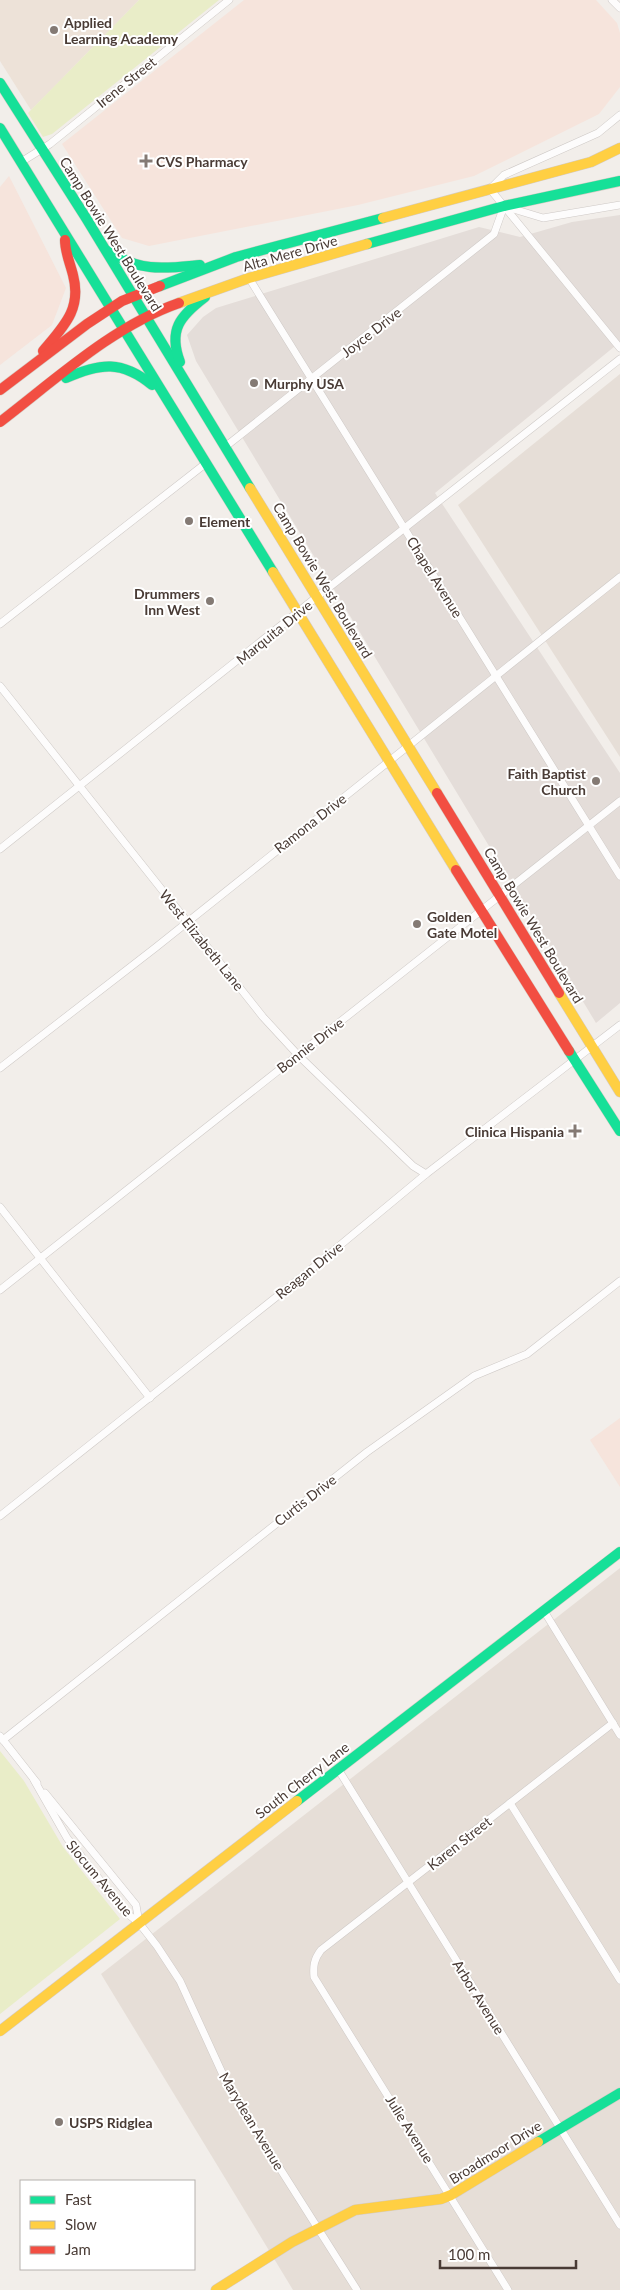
<svg xmlns="http://www.w3.org/2000/svg" width="620" height="2290" font-family="Lato,sans-serif">
  <style>
    .residential { fill: #e6ded7 }
    .commercial { fill: #f6e4dc }
    .industrial { fill: #e4ddd9 }
    .education { fill: #ede2d8 }
    .green { fill: #e9edc8 }
    .lines { fill: none; stroke-linecap: round; stroke-linejoin: round }
    .street-casing { stroke: #cec9c6; stroke-width: 8 }
    .fast-casing { stroke: #d4cbc3; stroke-width: 11 }
    .slow-casing { stroke: #d4cbc3; stroke-width: 11 }
    .jam-casing { stroke: #d4cbc3; stroke-width: 11 }
    .street { stroke: #fdfcfc; stroke-width: 7 }
    .fast { stroke: #16e098; stroke-width: 10 }
    .slow { stroke: #ffcf43; stroke-width: 10 }
    .jam { stroke: #f24e42; stroke-width: 10 }
    .poi-dot { fill: #847a74; stroke: #fff; stroke-width: 2 }
    .labels { text-anchor: middle; dominant-baseline: central; stroke-width: 4; stroke-linejoin: round; paint-order: stroke }
    .poi-label { font-size: 14px; font-weight: bold; fill: #493b35; stroke: #fff; text-anchor: start }
    .street-label { font-size: 14px; fill: #493b35; stroke: #fff }
  </style>
  <rect width="100%" height="100%" fill="#f2eeea"/>
  <g class="residential">
    <path d="M 620,374 L 620,757 L 458,505 Z"/>
    <path d="M 620,1568 L 620,2290 L 293,2290 L 101,1974 Z"/>
  </g>
  <g class="commercial">
    <path d="M 244,0 L 596,0 L 617,23 L 620,33 L 620,87 L 599,114 L 474,176 L 358,205 L 149,246 L 122,238 L 62,144 Z"/>
    <path d="M 9,176 L 66,288 L 52,325 L 0,365 L 0,187 Z"/>
    <path d="M 620,1418 L 620,1487 L 590,1440 Z"/>
  </g>
  <path class="industrial" d="M 620,215 L 620,342 L 435,493 L 620,773 L 620,1003 L 596,1023 L 196,361 L 187,335 L 203,317 L 216,308 L 479,227 L 520,237 L 572,222 Z"/>
  <path class="education" d="M 0,0 L 139,0 L 31,110 L 0,61 Z"/>
  <g class="green">
    <path d="M 139,0 L 219,0 L 52,134 L 43,137 L 28,113 Z"/>
    <path d="M 0,1751 L 24,1781 L 63,1847 L 120,1919 L 0,2014 Z"/>
  </g>
  <g class="lines">
    <defs>
      <g id="street">
        <path d="M 612,0 L 620,8"/>
        <path d="M 620,115 L 598,133 L 504,175 L 490,189 L 620,348"/>
        <path d="M 21,162 L 50,144 L 229,0"/>
        <path d="M 507,207 L 543,218 L 620,205"/>
        <path d="M 249,278 L 620,876"/>
        <path d="M 225,447 L 494,234 L 504,206"/>
        <path d="M 0,624 L 205,464"/>
        <path d="M 0,686 L 263,1017 L 298,1055 L 413,1166 L 426,1174"/>
        <path d="M 0,849 L 318,596 L 620,359"/>
        <path d="M 0,1068 L 155,948 L 620,577"/>
        <path d="M 0,1207 L 150,1398"/>
        <path d="M 0,1290 L 620,801"/>
        <path d="M 0,1516 L 309,1271 L 426,1174 L 620,1025"/>
        <path d="M 544,1611 L 620,1735"/>
        <path d="M 0,1736 L 37,1783"/>
        <path d="M 3,1740 L 367,1452 L 474,1376 L 527,1354 L 620,1281"/>
        <path d="M 338,1769 L 620,2225"/>
        <path d="M 34,1780 L 67,1838 L 124,1911 L 139,1923 L 157,1946 L 180,1981 L 229,2088 L 357,2290"/>
        <path d="M 45,1793 L 136,1905 L 139,1923"/>
        <path d="M 510,1803 L 620,1980"/>
        <path d="M 508,2290 L 314,1977 C 313,1966 314,1959 321,1950 L 613,1723"/>
      </g>
      <g id="fast">
        <path d="M 0,83 L 86,218 L 250,488"/>
        <path d="M 0,128 L 273,572"/>
        <path d="M 367,244 L 504,206 L 620,181"/>
        <path d="M 111,251 C 138,273 168,268 200,265"/>
        <path d="M 160,286 L 236,257 L 383,218"/>
        <path d="M 180,362 C 168,330 180,316 205,297"/>
        <path d="M 66,378 C 100,363 122,360 152,385"/>
        <path d="M 569,1051 L 620,1131"/>
        <path d="M 297,1801 L 620,1552"/>
        <path d="M 538,2142 L 620,2093"/>
      </g>
      <g id="slow">
        <path d="M 383,218 L 591,162 L 620,148"/>
        <path d="M 179,303 L 249,278 L 367,244"/>
        <path d="M 250,488 L 437,793"/>
        <path d="M 273,572 L 456,870"/>
        <path d="M 559,993 L 620,1092"/>
        <path d="M 0,2031 L 297,1801"/>
        <path d="M 216,2290 L 292,2242 L 355,2210 L 441,2199 L 451,2195 L 538,2142"/>
      </g>
      <g id="jam">
        <path d="M 43,351 C 64,326 82,309 73,275 C 70,263 65,252 65,240"/>
        <path d="M 0,390 L 87,324 L 122,301 L 160,286"/>
        <path d="M 0,422 C 55,380 113,326 179,303"/>
        <path d="M 437,793 L 559,993"/>
        <path d="M 456,870 L 569,1051"/>
      </g>
    </defs>
    <use href="#street" class="street-casing"/>
    <use href="#fast" class="fast-casing"/>
    <use href="#slow" class="slow-casing"/>
    <use href="#jam" class="jam-casing"/>
    <use href="#street" class="street"/>
    <use href="#fast" class="fast"/>
    <use href="#slow" class="slow"/>
    <use href="#jam" class="jam"/>
  </g>
  <g class="poi-dot">
    <circle cx="54" cy="30" r="5"/>
    <path d="M143.5 153.5h5v5h5v5h-5v5h-5v-5h-5v-5h5z"/>
    <circle cx="254" cy="383" r="5"/>
    <circle cx="189" cy="521" r="5"/>
    <circle cx="210" cy="601" r="5"/>
    <circle cx="596" cy="781" r="5"/>
    <circle cx="417" cy="924" r="5"/>
    <path d="M572.5 1123.5h5v5h5v5h-5v5h-5v-5h-5v-5h5z"/>
    <circle cx="59" cy="2122" r="5"/>
  </g>
  <g class="labels">
    <g class="poi-label">
      <text x="64" y="22">Applied<tspan x="64" dy="16">Learning Academy</tspan></text>
      <text x="156" y="161">CVS Pharmacy</text>
      <text x="264" y="383">Murphy USA</text>
      <text x="199" y="521">Element</text>
      <text x="200" y="593" text-anchor="end">Drummers<tspan x="200" dy="16">Inn West</tspan></text>
      <text x="586" y="773" text-anchor="end">Faith Baptist<tspan x="586" dy="16">Church</tspan></text>
      <text x="427" y="916">Golden<tspan x="427" dy="16">Gate Motel</tspan></text>
      <text x="564" y="1131" text-anchor="end">Clinica Hispania</text>
      <text x="69" y="2122">USPS Ridglea</text>
    </g>
    <g class="street-label">
      <text transform="translate(126 82) rotate(-39)">Irene Street</text>
      <text transform="translate(111 234) rotate(58)">Camp Bowie West Boulevard</text>
      <text transform="translate(290 253) rotate(-16)">Alta Mere Drive</text>
      <text transform="translate(371 332) rotate(-38)">Joyce Drive</text>
      <text transform="translate(435 577) rotate(58)">Chapel Avenue</text>
      <text transform="translate(323 580) rotate(59)">Camp Bowie West Boulevard</text>
      <text transform="translate(274 632) rotate(-39)">Marquita Drive</text>
      <text transform="translate(310 823) rotate(-38)">Ramona Drive</text>
      <text transform="translate(534 925) rotate(59)">Camp Bowie West Boulevard</text>
      <text transform="translate(202 940) rotate(51)">West Elizabeth Lane</text>
      <text transform="translate(310 1045) rotate(-38)">Bonnie Drive</text>
      <text transform="translate(309 1270) rotate(-39)">Reagan Drive</text>
      <text transform="translate(305 1500) rotate(-38)">Curtis Drive</text>
      <text transform="translate(302 1780) rotate(-38)">South Cherry Lane</text>
      <text transform="translate(459 1843) rotate(-38)">Karen Street</text>
      <text transform="translate(100 1878) rotate(50)">Slocum Avenue</text>
      <text transform="translate(479 1997) rotate(58)">Arbor Avenue</text>
      <text transform="translate(252 2121) rotate(59)">Marydean Avenue</text>
      <text transform="translate(410 2129) rotate(58)">Julie Avenue</text>
      <text transform="translate(495 2152) rotate(-32)">Broadmoor Drive</text>
    </g>
  </g>
  <rect x="20" y="2180" width="175" height="90" fill="#ffffff" stroke="#b6b1ae"/>
  <rect x="30" y="2196" width="25" height="8" fill="#16e098" stroke="#b6b1ae"/>
  <text x="65" y="2205" font-size="15" fill="#493b35">Fast</text>
  <rect x="30" y="2221" width="25" height="8" fill="#ffcf43" stroke="#b6b1ae"/>
  <text x="65" y="2230" font-size="15" fill="#493b35">Slow</text>
  <rect x="30" y="2246" width="25" height="8" fill="#f24e42" stroke="#b6b1ae"/>
  <text x="65" y="2255" font-size="15" fill="#493b35">Jam</text>
  <path d="M440 2260v8h136v-8" fill="none" stroke="#493b35" stroke-width="2.5"/>
  <text x="448" y="2260" font-size="15" fill="#493b35" stroke="#ffffff" stroke-width="4" paint-order="stroke">100 m</text>
</svg>
